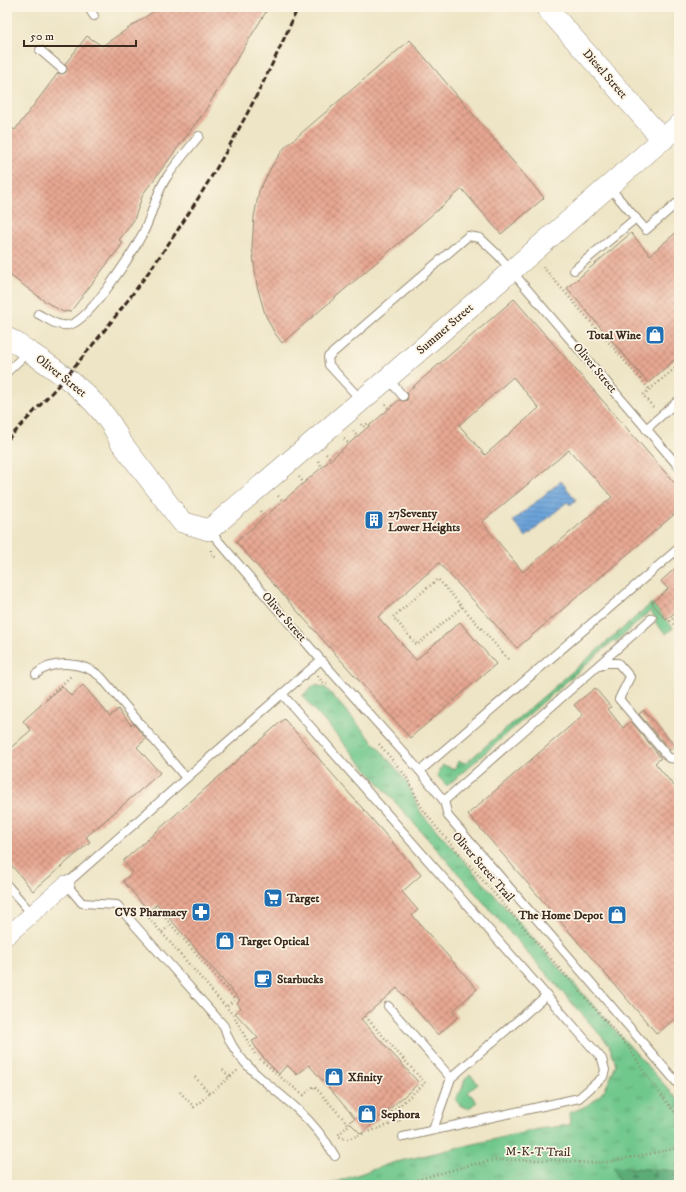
<svg xmlns="http://www.w3.org/2000/svg" width="686" height="1192" font-family="'IM FELL DW Pica',serif">
  <style>
    .grass { fill: url(#grass-tufts); stroke: #567956 }
    .forest { fill: url(#forest-firs); stroke: #4c6b4b }
    .water { fill: url(#water-rules); stroke: #53667c }
    .building { fill: url(#building-cross-hatch); fill-rule: evenodd }
    .lines { fill: none; stroke-linecap: round; stroke-linejoin: round }
    .service-casing { stroke: #948872; stroke-width: 10 }
    .minor-casing { stroke: #948872; stroke-width: 18 }
    .tertiary-casing { stroke: #948872; stroke-width: 22 }
    .path { stroke: #948872; stroke-width: 2.5; stroke-dasharray: 1 3; stroke-linecap: butt }
    .service { stroke: #fff; stroke-width: 8 }
    .minor { stroke: #fff; stroke-width: 17 }
    .tertiary { stroke: #fff; stroke-width: 21 }
    .rail { stroke: #3b2a1e; stroke-width: 3; stroke-dasharray: 6 3; stroke-linecap: butt }
    .labels { text-anchor: middle; dominant-baseline: central; stroke-width: 3.5; stroke-linejoin: round; paint-order: stroke }
    .street-label { font-size: 12px; fill: #3b2a1e; stroke: #fcf5e5 }
    .poi-label { font-size: 12px; font-weight: bold; fill: #3b2a1e; stroke: #fcf5e5; text-anchor: start }
  </style>
  <defs>
    <pattern id="grass-tufts" width="24" height="20" patternUnits="userSpaceOnUse"><rect width="24" height="20" fill="#71c88d"/><path d="M3 7l-1-3M5 7V3M7 7l1-3M15 17l-1-3M17 17v-4M19 17l1-3" fill="none" stroke="#5ea373"/></pattern>
    <pattern id="forest-firs" width="22" height="20" patternUnits="userSpaceOnUse"><rect width="22" height="20" fill="#5cac78"/><path d="M5 1l3.5 6h-7zM16 11l3.5 6h-7z" fill="#4d8c62"/></pattern>
    <pattern id="water-rules" width="6" height="5" patternUnits="userSpaceOnUse"><rect width="6" height="5" fill="#6ba3da"/><path d="M0 2.5h6" fill="none" stroke="#5985b0"/></pattern>
    <pattern id="building-cross-hatch" width="8" height="8" patternUnits="userSpaceOnUse"><rect width="8" height="8" fill="#e7a792"/><path d="M0 0l8 8M0 8l8-8" fill="none" stroke="#bc8877"/></pattern>
  </defs>
  <rect width="100%" height="100%" fill="#fcf5e5"/>
  <filter id="ink" filterUnits="userSpaceOnUse"><feTurbulence type="fractalNoise" baseFrequency=".025" numOctaves="2"/><feDisplacementMap in="SourceGraphic" scale="8" xChannelSelector="R" yChannelSelector="G"/><feConvolveMatrix kernelMatrix="1 2 1 2 8 2 1 2 1" color-interpolation-filters="sRGB"/></filter>
  <filter id="wash" filterUnits="userSpaceOnUse"><feTurbulence type="fractalNoise" baseFrequency=".012" numOctaves="4" result="noise"/><feDisplacementMap in="SourceGraphic" scale="16" xChannelSelector="R" yChannelSelector="G"/><feGaussianBlur stdDeviation="0.9" result="paint"/><feColorMatrix in="noise" values="0 0 0 0 0 0 0 0 0 0 0 0 0 0 0 0 0 1.4 0 .05"/><feComposite in="paint" operator="in"/></filter>
  <g filter="url(#wash)">
    <rect width="100%" height="100%" fill="#eee5c6"/>
    <g class="grass">
      <path d="M 652,603 L 673,628 L 666,634 L 655,622 L 657,620 L 650,611 L 616,642 L 614,640 L 447,786 L 437,775 L 443,765 L 455,769 L 458,761 L 466,763 Z"/>
      <path d="M 315,685 L 326,688 L 395,767 L 407,783 L 421,813 L 679,1101 L 679,1185 L 435,1185 L 434,1181 L 423,1185 L 327,1185 L 392,1163 L 539,1129 L 570,1125 L 569,1113 C 600,1102 605,1093 616,1064 L 609,1045 L 302,696 Z"/>
      <path d="M 470,1074 L 478,1084 L 468,1092 L 477,1102 L 469,1108 C 463,1108 454,1104 457,1096 C 458,1095 460,1092 461,1091 C 465,1083 462,1081 470,1074 Z"/>
    </g>
    <path class="forest" d="M 614,1167 L 679,1171 L 679,1185 L 620,1185 Z"/>
    <path class="water" d="M 561,481 L 576,500 L 570,505 L 567,502 L 526,537 L 513,521 Z"/>
    <g id="blocks">
      <g class="building">
        <path d="M 160,7 L 269,7 L 203,114 L 143,194 L 134,220 L 119,240 L 123,243 L 71,311 L 63,312 L 46,302 L 7,273 L 7,135 L 12,128 L 15,130 L 58,73 L 63,74 L 66,72 L 67,68 L 65,64 L 87,36 L 102,46 Z"/>
        <path d="M 410,40 L 544,198 L 501,234 L 462,189 L 282,343 L 274,332 L 265,314 L 257,286 L 252,248 L 254,217 L 259,191 L 273,164 L 285,147 Z"/>
        <path d="M 679,230 L 679,356 L 648,383 L 567,288 L 631,233 L 650,255 Z"/>
        <path d="M 514,299 L 678,487 L 677,512 L 517,648 L 439,563 L 378,617 L 416,660 L 460,622 L 496,664 L 410,738 L 236,542 L 399,400 L 404,401 L 407,400 L 408,395 L 407,392 ZM 513,377 L 539,408 L 485,455 L 459,425 ZM 569,450 L 612,497 L 523,572 L 482,522 Z"/>
        <path d="M 679,565 L 679,609 L 666,620 L 652,603 L 668,589 L 661,581 Z"/>
        <path d="M 83,685 L 110,716 L 118,709 L 131,725 L 133,723 L 146,739 L 137,747 L 160,773 L 86,837 L 90,842 L 33,891 L 7,860 L 7,751 L 31,730 L 23,721 L 62,686 L 71,696 Z"/>
        <path d="M 595,688 L 611,707 L 608,709 L 623,728 L 631,721 L 661,758 L 655,763 L 679,792 L 679,1015 L 657,1034 L 468,814 L 583,715 L 574,705 Z"/>
        <path d="M 644,710 L 675,746 L 670,750 L 639,714 Z"/>
        <path d="M 284,719 L 421,875 L 402,892 L 418,910 L 412,915 L 477,989 L 453,1011 L 458,1017 L 438,1035 L 397,988 L 361,1019 L 419,1083 L 361,1134 L 349,1122 L 355,1118 L 309,1065 L 297,1075 L 287,1065 L 279,1074 L 268,1063 L 258,1051 L 252,1041 L 258,1038 L 235,1013 L 241,1008 L 237,1003 L 240,1000 L 157,904 L 149,911 L 123,881 L 133,872 L 123,861 Z"/>
      </g>
    </g>
  </g>
  <g filter="url(#ink)">
    <use href="#blocks" fill-opacity="0" stroke="#948872" stroke-width="1"/>
    <g class="lines">
      <defs>
        <g id="service">
          <path d="M 88,7 L 94,16"/>
          <path d="M 40,50 L 62,69"/>
          <path d="M 609,187 L 646,230 L 676,204 L 679,207"/>
          <path d="M 574,270 L 636,218"/>
          <path d="M 38,314 C 48,319 60,329 72,324 C 92,316 132,254 143,233 C 152,216 155,196 165,180 C 175,164 188,150 199,136"/>
          <path d="M 7,372 L 28,352"/>
          <path d="M 388,379 L 403,396"/>
          <path d="M 361,400 L 329,365 L 328,357 L 468,236 L 480,238 L 498,255 L 679,467"/>
          <path d="M 646,429 L 679,400"/>
          <path d="M 209,530 L 321,660 L 420,771 L 444,801 L 448,816 L 679,1085"/>
          <path d="M 600,666 L 606,663 L 618,663 L 630,677 L 619,699 L 669,758 L 679,759"/>
          <path d="M 36,674 C 54,659 84,662 101,677 L 186,778"/>
          <path d="M 282,694 L 321,660"/>
          <path d="M 420,771 L 679,548"/>
          <path d="M 444,801 L 652,618"/>
          <path d="M 7,885 L 32,914"/>
          <path d="M 388,1006 L 451,1078"/>
          <path d="M 433,1130 L 451,1078 L 547,995"/>
          <path d="M 335,1156 C 325,1139 312,1123 298,1110 C 272,1085 234,1064 224,1026 L 117,905 L 82,903 L 66,884 L 282,694 L 575,1028 L 602,1059 L 605,1070 L 603,1077 L 579,1098 L 403,1137"/>
        </g>
        <path id="minor" d="M 7,936 L 66,884"/>
        <g id="tertiary">
          <path d="M 546,7 L 663,140"/>
          <path d="M 7,338 C 15,341 21,347 28,351 C 62,373 104,403 120,441 L 182,522 L 209,530 L 388,378 L 679,125"/>
        </g>
      </defs>
      <use href="#service" class="service-casing"/>
      <use href="#minor" class="minor-casing"/>
      <use href="#tertiary" class="tertiary-casing"/>
      <g class="path">
        <path d="M 543,267 L 650,390"/>
        <path d="M 385,404 L 389,409"/>
        <path d="M 653,407 L 643,395 L 679,365"/>
        <path d="M 361,424 L 363,427 L 368,423 L 370,425"/>
        <path d="M 353,431 L 357,436"/>
        <path d="M 344,439 L 349,444"/>
        <path d="M 326,454 L 331,459"/>
        <path d="M 318,461 L 322,467"/>
        <path d="M 299,477 L 304,483"/>
        <path d="M 278,496 L 283,501"/>
        <path d="M 260,511 L 265,517"/>
        <path d="M 211,550 L 211,553 L 217,559"/>
        <path d="M 462,607 L 417,645 L 393,617 L 438,579 L 508,659"/>
        <path d="M 679,613 L 670,621 L 674,624 L 679,619"/>
        <path d="M 318,676 L 322,682 L 327,684"/>
        <path d="M 46,699 L 71,676"/>
        <path d="M 379,744 L 406,776 L 422,808 L 437,828 L 630,1049 L 646,1075 L 679,1118"/>
        <path d="M 155,906 L 235,999 L 226,1007"/>
        <path d="M 149,918 L 233,1015 L 256,1056"/>
        <path d="M 162,932 L 171,925"/>
        <path d="M 260,1059 L 285,1081 L 304,1095 L 314,1086 L 349,1125 L 338,1135 L 341,1138 L 348,1139 L 400,1121 L 392,1112 L 425,1083 L 365,1016"/>
        <path d="M 223,1070 L 229,1077"/>
        <path d="M 195,1077 L 210,1094"/>
        <path d="M 180,1092 L 194,1107 L 238,1070"/>
        <path d="M 398,1185 L 470,1165 L 495,1160 L 554,1160 L 588,1163 L 607,1162 L 679,1148"/>
      </g>
      <use href="#service" class="service"/>
      <use href="#minor" class="minor"/>
      <use href="#tertiary" class="tertiary"/>
      <path class="rail" d="M 7,440 C 130,315 229,169 298,7"/>
    </g>
  </g>
  <defs>
    <symbol id="shop-square" viewBox="-11 -11 22 22"><rect x="-9" y="-9" width="18" height="18" rx="4" fill="#1f6fb2" stroke="#fcf5e5"/><path d="M-5-2.5h2.3a2.7 3.5 0 0 1 5.4 0H5L5.5 6h-11ZM-1.5-2.5h3a1.5 2.3 0 0 0-3 0Z" fill="#fff"/></symbol>
    <symbol id="building-square" viewBox="-11 -11 22 22"><rect x="-9" y="-9" width="18" height="18" rx="4" fill="#1f6fb2" stroke="#fcf5e5"/><path d="M-4-6H4V6H1V3H-1V6H-4ZM-2.5-4.3h1.7v1.8h-1.7ZM.8-4.3h1.7v1.8H.8ZM-2.5-1h1.7V.8h-1.7ZM.8-1h1.7V.8H.8Z" fill="#fff"/></symbol>
    <symbol id="supermarket-square" viewBox="-11 -11 22 22"><rect x="-9" y="-9" width="18" height="18" rx="4" fill="#1f6fb2" stroke="#fcf5e5"/><path d="M-6-5.5h2.5l.6 2H6L4.5 2H-2.5L-4.4-4H-6ZM-1.5 3.2a1.3 1.3 0 1 0 .1 0ZM3 3.2a1.3 1.3 0 1 0 .1 0Z" fill="#fff"/></symbol>
    <symbol id="pharmacy-square" viewBox="-11 -11 22 22"><rect x="-9" y="-9" width="18" height="18" rx="4" fill="#1f6fb2" stroke="#fcf5e5"/><path d="M-2-6h4v4h4v4h-4v4h-4v-4h-4v-4h4Z" fill="#fff"/></symbol>
    <symbol id="cafe-square" viewBox="-11 -11 22 22"><rect x="-9" y="-9" width="18" height="18" rx="4" fill="#1f6fb2" stroke="#fcf5e5"/><path d="M-5.5-4.5H6V0H3Q3 3.5 0 3.5H-2.5Q-5.5 3.5-5.5 0ZM3-3.2v2h1.7v-2ZM-6 4.5H4V6H-6Z" fill="#fff"/></symbol>
  </defs>
  <g fill-rule="evenodd">
    <use href="#shop-square" x="644" y="324" width="22" height="22"/>
    <use href="#building-square" x="363" y="509" width="22" height="22"/>
    <use href="#supermarket-square" x="262" y="887" width="22" height="22"/>
    <use href="#pharmacy-square" x="190" y="901" width="22" height="22"/>
    <use href="#shop-square" x="606" y="904" width="22" height="22"/>
    <use href="#shop-square" x="214" y="930" width="22" height="22"/>
    <use href="#cafe-square" x="252" y="968" width="22" height="22"/>
    <use href="#shop-square" x="323" y="1066" width="22" height="22"/>
    <use href="#shop-square" x="356" y="1103" width="22" height="22"/>
  </g>
  <g class="labels">
    <g class="street-label">
      <text transform="translate(605 74) rotate(49)">Diesel Street</text>
      <text transform="translate(445 329) rotate(-41)">Summer Street</text>
      <text transform="translate(595 368) rotate(50)">Oliver Street</text>
      <text transform="translate(61 376) rotate(38)">Oliver Street</text>
      <text transform="translate(284 617) rotate(49)">Oliver Street</text>
      <text transform="translate(483 867) rotate(49)">Oliver Street Trail</text>
      <text transform="translate(538 1152) rotate(1)">M-K-T Trail</text>
    </g>
    <g class="poi-label">
      <text x="641" y="335" text-anchor="end">Total Wine</text>
      <text x="388" y="513">27Seventy<tspan x="388" dy="14">Lower Heights</tspan></text>
      <text x="287" y="898">Target</text>
      <text x="187" y="912" text-anchor="end">CVS Pharmacy</text>
      <text x="603" y="915" text-anchor="end">The Home Depot</text>
      <text x="239" y="941">Target Optical</text>
      <text x="277" y="979">Starbucks</text>
      <text x="348" y="1077">Xfinity</text>
      <text x="381" y="1114">Sephora</text>
    </g>
  </g>
  <rect width="686" height="1192" fill="none" stroke="#fcf5e5" stroke-width="24"/>
  <path d="M24 40v6h112v-6" fill="none" stroke="#3b2a1e" stroke-width="2"/>
  <text x="30" y="40" font-size="12" fill="#3b2a1e" stroke="#fcf5e5" stroke-width="3" paint-order="stroke">50 m</text>
</svg>
